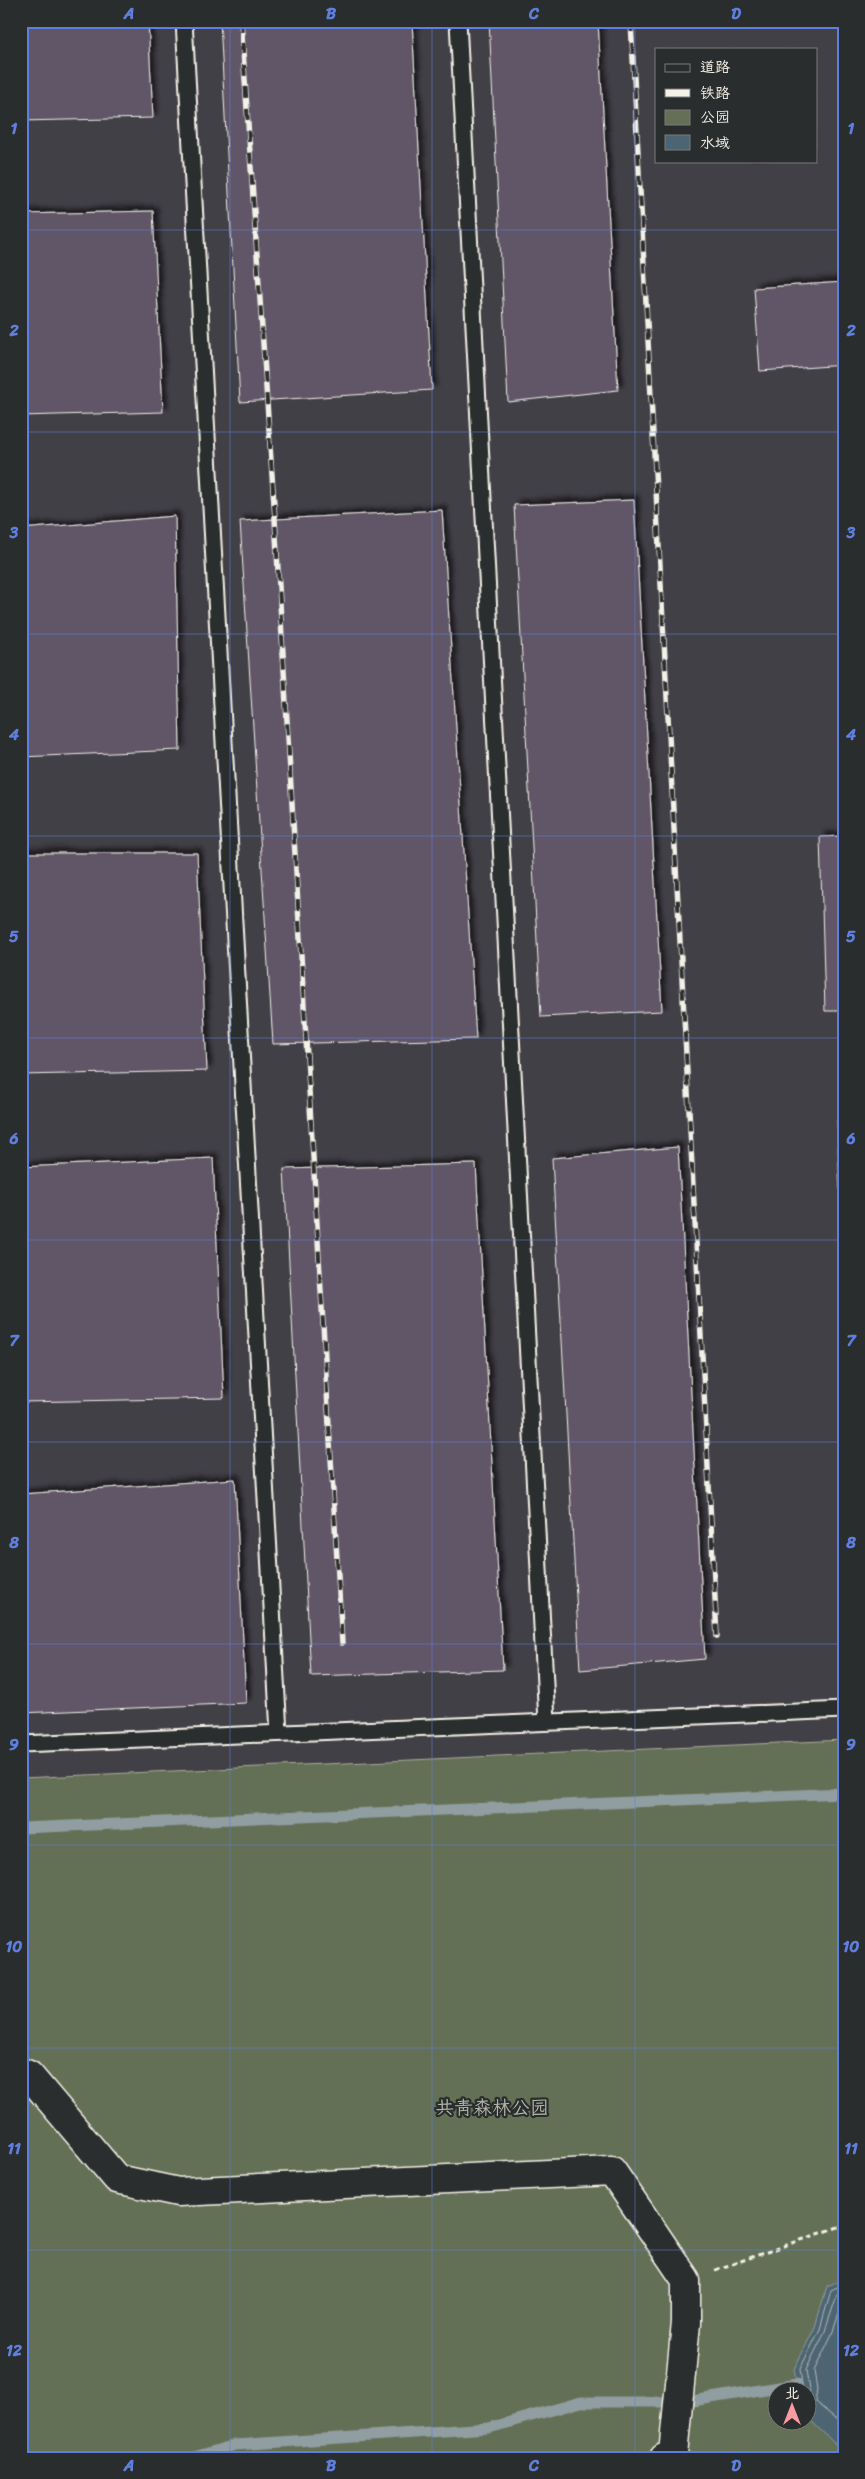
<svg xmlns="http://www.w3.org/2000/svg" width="865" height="2479" font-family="Sriracha,'LXGW WenKai TC',sans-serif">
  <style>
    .built { fill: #423f47; fill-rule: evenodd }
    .green { fill: #646f55; stroke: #acb09e; fill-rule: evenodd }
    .water { fill: #4d6572; stroke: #909da1 }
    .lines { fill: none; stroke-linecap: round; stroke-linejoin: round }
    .shore { stroke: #b1b9b9; stroke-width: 1 }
    .stream { stroke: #909da1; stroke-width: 11 }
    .building { fill: #605767; stroke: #f4f1e8; filter: url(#shadow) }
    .service-casing { stroke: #f4f1e8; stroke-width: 19 }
    .minor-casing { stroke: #f4f1e8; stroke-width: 31 }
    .path { stroke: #f4f1e8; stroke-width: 3; stroke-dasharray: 5 4; stroke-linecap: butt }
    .service { stroke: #2a2d2e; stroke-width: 15 }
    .minor { stroke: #2a2d2e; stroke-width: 28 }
    .rail-casing { stroke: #f4f1e8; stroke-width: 5.5 }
    .rail { stroke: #2a2d2e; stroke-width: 4; stroke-dasharray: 11; stroke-linecap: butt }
    .grid { fill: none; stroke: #5e7fdd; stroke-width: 1; stroke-opacity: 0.55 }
    .labels { text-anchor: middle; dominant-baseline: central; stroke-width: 4.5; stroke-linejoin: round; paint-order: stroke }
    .park-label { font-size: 19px; fill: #b3b6a6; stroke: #2a2d2e }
    .neatline { fill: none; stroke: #5e7fdd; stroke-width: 2 }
    .grid-label { font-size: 16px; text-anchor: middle; font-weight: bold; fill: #5e7fdd }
  </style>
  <defs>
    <filter id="shadow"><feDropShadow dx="4.5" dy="-4.5" stdDeviation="2.5" flood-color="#0009"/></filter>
  </defs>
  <rect width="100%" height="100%" fill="#353539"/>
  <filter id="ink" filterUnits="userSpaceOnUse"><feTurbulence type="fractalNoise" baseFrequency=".02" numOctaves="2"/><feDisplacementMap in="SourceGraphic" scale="10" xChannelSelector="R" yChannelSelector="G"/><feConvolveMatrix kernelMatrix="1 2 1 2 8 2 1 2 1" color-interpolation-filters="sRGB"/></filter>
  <g filter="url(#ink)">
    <path class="built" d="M 21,21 L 844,21 L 844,1740 L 21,1778 ZM 656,49 L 816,49 L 816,161 L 656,161 Z"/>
    <path class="green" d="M 844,1740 L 844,2458 L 21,2458 L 21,1778 ZM 778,2392 L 808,2392 L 808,2422 L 778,2422 Z"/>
    <path class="water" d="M 844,2279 L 844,2434 L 836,2445 L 808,2418 L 808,2392 L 798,2391 L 794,2369 L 815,2327 L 827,2286 Z"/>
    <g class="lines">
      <g class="shore">
        <path d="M 844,2299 L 832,2334 L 814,2371 L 817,2389 L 815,2402 L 835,2418 L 844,2418"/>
        <path d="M 803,2392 L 800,2369 L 820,2329 L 831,2290 L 844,2284"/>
        <path d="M 808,2397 L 809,2390 L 806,2370 L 825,2331 L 837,2295 L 844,2291"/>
      </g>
      <g class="stream">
        <path d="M 21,1828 L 844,1793"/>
        <path d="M 191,2458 L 235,2445 L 489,2428 L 581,2402 L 686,2402 L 797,2384"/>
      </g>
    </g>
    <g class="building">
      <path d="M 21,21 L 148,21 L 153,118 L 21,121 Z"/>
      <path d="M 220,21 L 412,21 L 432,390 L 240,402 Z"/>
      <path d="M 489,21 L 598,21 L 618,390 L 508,402 Z"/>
      <path d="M 153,211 L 163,412 L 21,416 L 21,214 Z"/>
      <path d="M 844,282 L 844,365 L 760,371 L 754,288 Z"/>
      <path d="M 634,500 L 662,1011 L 541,1017 L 514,505 Z"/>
      <path d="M 442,510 L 476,1039 L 273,1044 L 240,521 Z"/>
      <path d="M 175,516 L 180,750 L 21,757 L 21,529 Z"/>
      <path d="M 844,836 L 844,1011 L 825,1011 L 820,837 Z"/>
      <path d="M 21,853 L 197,853 L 207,1071 L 21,1075 Z"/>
      <path d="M 837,1120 L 844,1120 L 844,1294 Z"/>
      <path d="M 678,1147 L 705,1659 L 580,1670 L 552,1158 Z"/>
      <path d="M 213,1158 L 224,1398 L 21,1402 L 21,1167 Z"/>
      <path d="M 476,1164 L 503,1670 L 311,1676 L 284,1169 Z"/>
      <path d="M 235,1479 L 246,1703 L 21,1713 L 21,1494 Z"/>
    </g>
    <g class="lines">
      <defs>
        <g id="service">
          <path d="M 184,21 L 279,1733"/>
          <path d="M 458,21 L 547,1722"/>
          <path d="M 21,1744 L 844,1710"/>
        </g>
        <path id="minor" d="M 21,2072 L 29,2075 L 117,2179 L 178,2192 L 612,2171 L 686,2280 L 686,2323 L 673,2454 L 664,2458"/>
      </defs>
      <use href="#service" class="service-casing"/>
      <use href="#minor" class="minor-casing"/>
      <path class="path" d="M 715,2270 L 844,2225"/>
      <use href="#service" class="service"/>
      <use href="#minor" class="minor"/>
      <defs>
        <g id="rail">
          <path d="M 241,21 L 275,519 L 342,1643"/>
          <path d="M 631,21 L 717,1636"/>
        </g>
      </defs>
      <use href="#rail" class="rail-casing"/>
      <use href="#rail" class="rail"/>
    </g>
  </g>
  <path class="grid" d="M 230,21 L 230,2458M 432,21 L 432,2458M 635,21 L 635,2458M 21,230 L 844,230M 21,432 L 844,432M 21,634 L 844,634M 21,836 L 844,836M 21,1038 L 844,1038M 21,1240 L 844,1240M 21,1442 L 844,1442M 21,1644 L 844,1644M 21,1845 L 844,1845M 21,2048 L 844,2048M 21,2250 L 844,2250"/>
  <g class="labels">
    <g class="park-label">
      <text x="492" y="2107">共青森林公园</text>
    </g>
  </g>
  <rect width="865" height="2479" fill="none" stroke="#2a2d2e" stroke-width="55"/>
  <rect x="655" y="48" width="162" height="115" fill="#2a2d2e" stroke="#7b7b78"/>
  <rect x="665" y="64" width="25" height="8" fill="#2a2d2e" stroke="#7b7b78"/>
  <text x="700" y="72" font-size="15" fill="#f4f1e8">道路</text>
  <rect x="665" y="89" width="25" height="8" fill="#f4f1e8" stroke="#7b7b78"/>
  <text x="700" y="98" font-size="15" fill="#f4f1e8">铁路</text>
  <rect x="665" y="110" width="25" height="15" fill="#646f55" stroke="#7b7b78"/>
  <text x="700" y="122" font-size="15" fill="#f4f1e8">公园</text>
  <rect x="665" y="135" width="25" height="15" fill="#4d6572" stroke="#7b7b78"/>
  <text x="700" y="148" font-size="15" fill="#f4f1e8">水域</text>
  <g transform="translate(792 2406)"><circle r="24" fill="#2a2d2e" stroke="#7b7b78"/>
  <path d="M0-4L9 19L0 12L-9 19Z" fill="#ff9aa2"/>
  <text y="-8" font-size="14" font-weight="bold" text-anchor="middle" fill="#f4f1e8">北</text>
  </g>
  <rect x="28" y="28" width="810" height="2424" class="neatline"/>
  <g class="grid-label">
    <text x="129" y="19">A</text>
    <text x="331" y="19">B</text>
    <text x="534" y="19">C</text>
    <text x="736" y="19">D</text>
    <text x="14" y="134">1</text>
    <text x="851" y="134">1</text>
    <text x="14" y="336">2</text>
    <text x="851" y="336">2</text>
    <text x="14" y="538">3</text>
    <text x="851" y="538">3</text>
    <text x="14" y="740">4</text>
    <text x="851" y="740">4</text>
    <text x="14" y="942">5</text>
    <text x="851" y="942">5</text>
    <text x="14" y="1144">6</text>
    <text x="851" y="1144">6</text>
    <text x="14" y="1346">7</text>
    <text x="851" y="1346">7</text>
    <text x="14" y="1548">8</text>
    <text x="851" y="1548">8</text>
    <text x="14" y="1750">9</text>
    <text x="851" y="1750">9</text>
    <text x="14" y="1952">10</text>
    <text x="851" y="1952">10</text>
    <text x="14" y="2154">11</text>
    <text x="851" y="2154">11</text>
    <text x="14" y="2356">12</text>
    <text x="851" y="2356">12</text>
    <text x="129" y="2471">A</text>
    <text x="331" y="2471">B</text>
    <text x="534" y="2471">C</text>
    <text x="736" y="2471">D</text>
  </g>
</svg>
